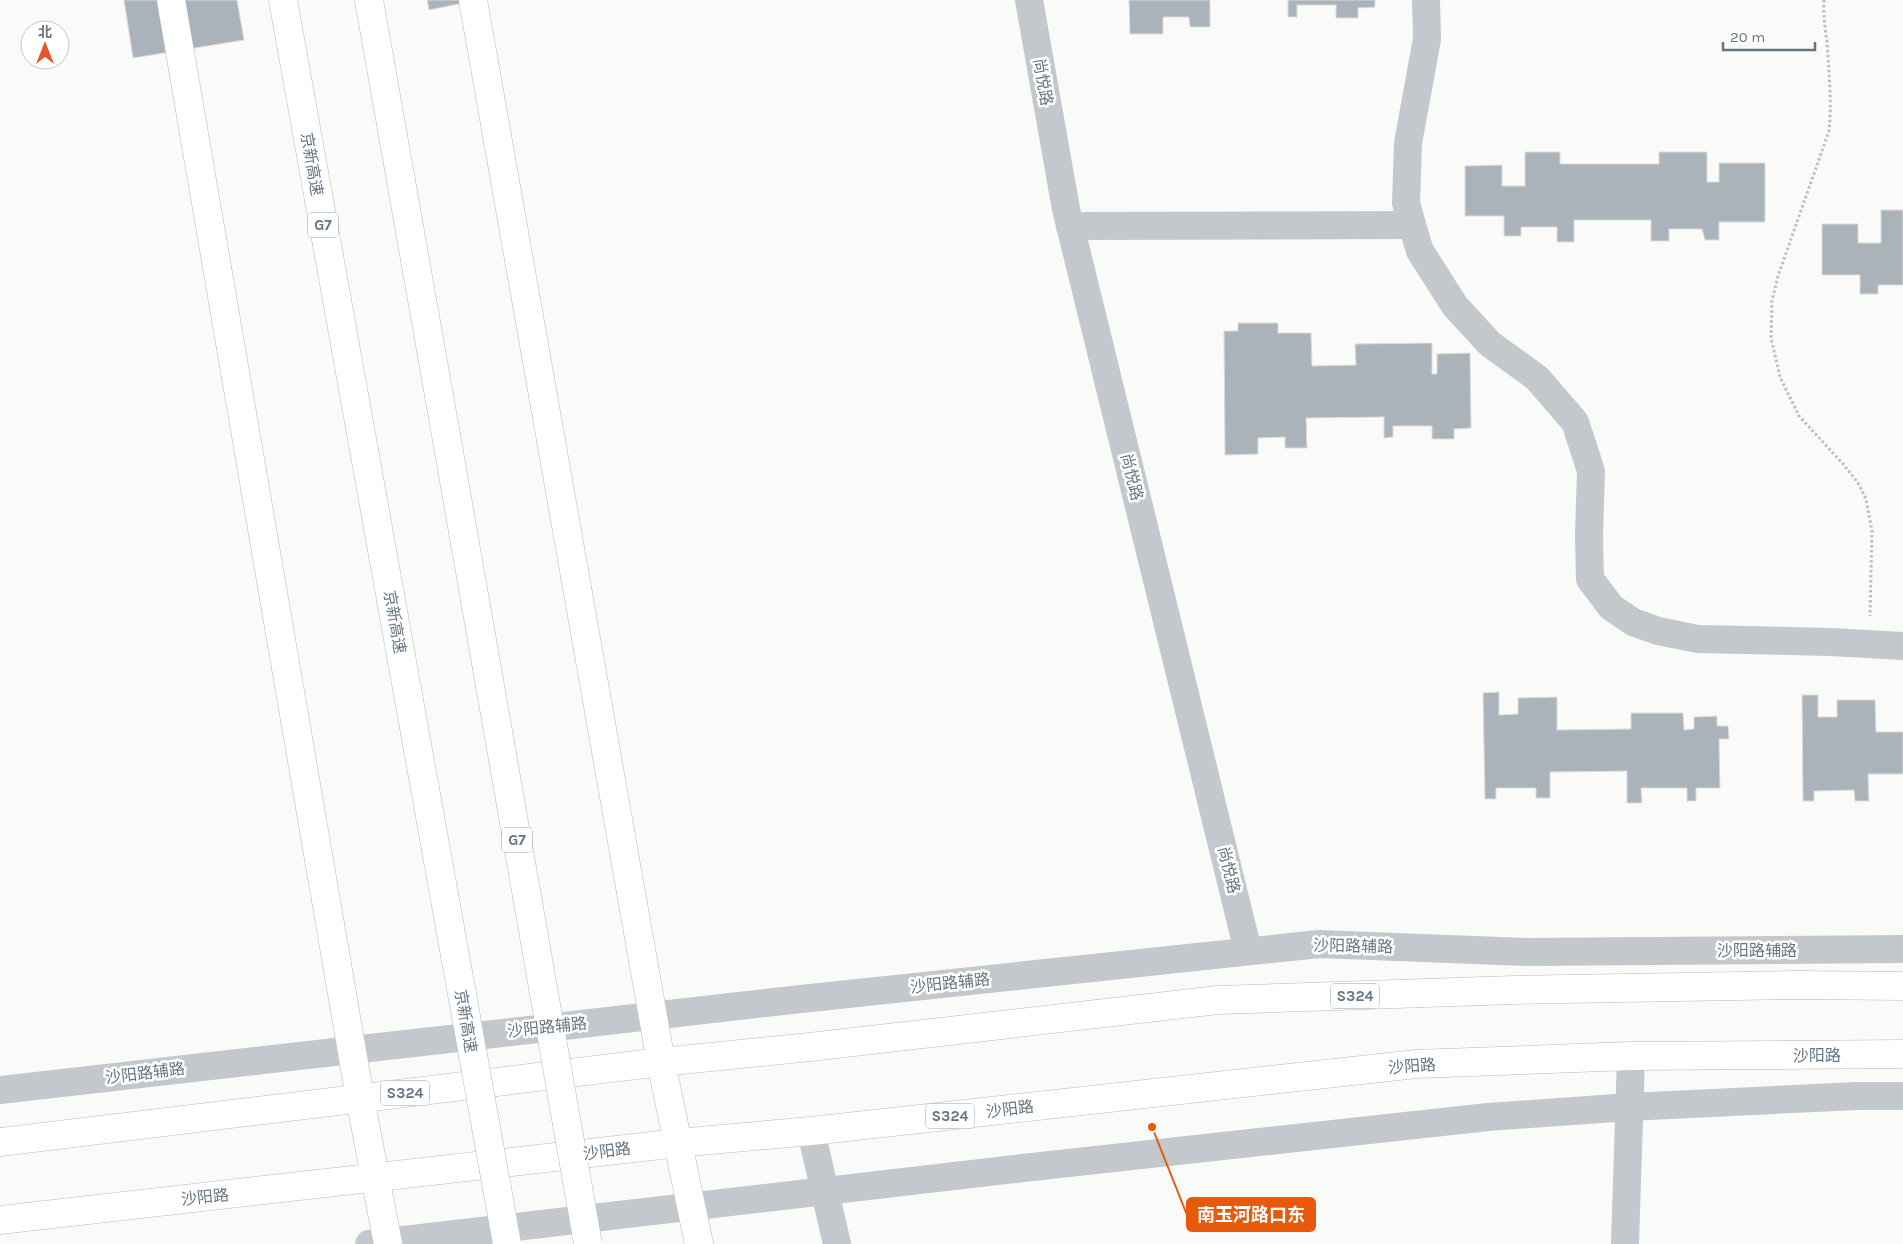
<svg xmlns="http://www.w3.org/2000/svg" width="1903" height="1244" font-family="Karla,'Noto Sans SC',sans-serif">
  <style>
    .building { fill: #aab3b9; stroke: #dcdcda }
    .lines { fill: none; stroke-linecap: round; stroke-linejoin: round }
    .primary-casing { stroke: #b5babe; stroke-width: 29 }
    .motorway-casing { stroke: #b4b9bd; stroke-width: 29 }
    .path { stroke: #bbbfc2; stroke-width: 3; stroke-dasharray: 2.5 2.5; stroke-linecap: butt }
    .minor { stroke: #c3c8cc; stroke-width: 28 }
    .tertiary { stroke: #c3c8cc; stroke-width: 28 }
    .primary { stroke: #fff; stroke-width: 28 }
    .motorway { stroke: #fff; stroke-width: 28 }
    .motorway-bridge-casing { stroke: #b4b9bd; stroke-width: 29; stroke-linecap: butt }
    .motorway-bridge { stroke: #fff; stroke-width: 28 }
    .labels { text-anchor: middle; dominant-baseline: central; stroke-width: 5; stroke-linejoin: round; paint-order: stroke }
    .shield { fill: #fff; stroke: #939fa8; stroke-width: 1 }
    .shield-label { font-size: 15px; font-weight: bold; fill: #657683 }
    .street-label { font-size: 16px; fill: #657683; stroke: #fff }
    .leader { fill: none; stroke: #e8590c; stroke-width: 2 }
    .callout-dot { fill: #e8590c; stroke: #fff; stroke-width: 2 }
    .callout { fill: #e8590c; stroke: #e8590c; stroke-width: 2 }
    .callout-label { font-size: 18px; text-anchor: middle; font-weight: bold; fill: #fff }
  </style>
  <rect width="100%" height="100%" fill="#fafaf8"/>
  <g class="building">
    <path d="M 124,0 L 237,0 L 244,40 L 133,58 Z"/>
    <path d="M 427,0 L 478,0 L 429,10 Z"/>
    <path d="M 1129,0 L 1210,0 L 1210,27 L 1190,27 L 1189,17 L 1163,17 L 1163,34 L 1130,34 Z"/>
    <path d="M 1288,0 L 1375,0 L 1375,7 L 1358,8 L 1358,18 L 1336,18 L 1336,5 L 1297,5 L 1297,17 L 1288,17 Z"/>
    <path d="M 1525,152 L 1560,152 L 1560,164 L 1659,164 L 1659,152 L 1707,152 L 1707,182 L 1719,182 L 1719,163 L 1765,163 L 1765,222 L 1719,222 L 1719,240 L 1705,240 L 1702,229 L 1669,229 L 1669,241 L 1651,241 L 1651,220 L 1574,220 L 1574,242 L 1557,242 L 1557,227 L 1521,227 L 1521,236 L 1504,236 L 1504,216 L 1465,216 L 1465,166 L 1502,165 L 1502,186 L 1525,186 Z"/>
    <path d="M 1881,210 L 1903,210 L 1903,285 L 1878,285 L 1878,294 L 1860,294 L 1860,275 L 1822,275 L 1822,224 L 1858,224 L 1858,243 L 1881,243 Z"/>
    <path d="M 1238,323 L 1278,323 L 1278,333 L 1311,333 L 1312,366 L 1356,365 L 1355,344 L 1432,343 L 1432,374 L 1437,374 L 1437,354 L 1470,353 L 1471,428 L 1454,429 L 1454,439 L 1432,439 L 1432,426 L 1393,426 L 1393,437 L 1384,438 L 1384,417 L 1306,418 L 1307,448 L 1285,448 L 1285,437 L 1258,438 L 1258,454 L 1225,455 L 1224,331 L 1238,331 Z"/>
    <path d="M 1499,692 L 1499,715 L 1518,714 L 1518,698 L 1557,697 L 1557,730 L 1631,729 L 1631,713 L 1683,713 L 1684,730 L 1694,729 L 1694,717 L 1717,716 L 1717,726 L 1728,726 L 1729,739 L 1719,739 L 1720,788 L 1696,788 L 1696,801 L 1687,801 L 1687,788 L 1641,788 L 1642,803 L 1627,803 L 1627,771 L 1550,772 L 1550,798 L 1536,798 L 1536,788 L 1496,788 L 1496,799 L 1485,799 L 1483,693 Z"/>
    <path d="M 1802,695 L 1818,695 L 1818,717 L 1837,717 L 1837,700 L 1875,700 L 1876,732 L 1903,732 L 1903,774 L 1868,774 L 1869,801 L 1855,801 L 1854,790 L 1814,791 L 1814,801 L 1803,801 Z"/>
  </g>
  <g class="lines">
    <defs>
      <g id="primary">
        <path d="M 0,1142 L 661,1062 L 810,1047 L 1218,1000 L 1514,990 L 1799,985 L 1903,986"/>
        <path d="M 0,1220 L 678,1143 L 811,1131 L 1416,1064 L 1631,1056 L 1903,1054"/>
      </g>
      <g id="motorway">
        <path d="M 171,0 L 360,1098 L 388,1244"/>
        <path d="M 283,0 L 364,450"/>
        <path d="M 369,0 L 446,435"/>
        <path d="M 473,0 L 661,1062 L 699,1244"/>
      </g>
    </defs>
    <use href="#primary" class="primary-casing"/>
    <use href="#motorway" class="motorway-casing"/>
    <path class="path" d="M 1824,0 C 1823,14 1825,28 1827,42 C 1829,72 1832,102 1829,131 L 1778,276 L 1772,301 L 1771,338 L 1780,377 L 1799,416 L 1844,465 L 1858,483 L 1866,499 L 1872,531 L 1870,616"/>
    <g class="minor">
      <path d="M 1029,0 L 1066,209 L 1248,951"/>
      <path d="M 1426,0 L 1427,39 L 1408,143 L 1406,203 L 1412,225 L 1420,251 L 1455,306 L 1490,344 L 1537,378 L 1575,422 L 1591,471 L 1589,535 L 1590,579 L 1611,607 L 1633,622 L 1658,631 L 1698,639 L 1831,642 L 1903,646"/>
      <path d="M 1070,226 L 1412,225"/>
      <path d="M 811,1131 L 837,1244"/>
      <path d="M 1625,1244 L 1631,1056"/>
    </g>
    <g class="tertiary">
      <path d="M 0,1090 L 801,999 L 1319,944 L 1526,952 L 1903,949"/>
      <path d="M 369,1244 L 1023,1168 L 1488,1117 L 1629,1107 L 1857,1096 L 1903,1096"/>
    </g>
    <use href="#primary" class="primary"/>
    <use href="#motorway" class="motorway"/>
    <defs>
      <g id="motorway-bridge">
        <path d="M 446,435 L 588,1244"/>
        <path d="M 364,450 L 507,1244"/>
      </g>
    </defs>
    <use href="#motorway-bridge" class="motorway-bridge-casing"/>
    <use href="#motorway-bridge" class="motorway-bridge"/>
  </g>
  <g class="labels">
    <g class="shield">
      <rect x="308" y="212.5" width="30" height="25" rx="4"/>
      <rect x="502" y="827.5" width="30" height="25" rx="4"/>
      <rect x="1331" y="983.5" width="48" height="25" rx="4"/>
      <rect x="381" y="1080.5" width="48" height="25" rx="4"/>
      <rect x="926" y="1103.5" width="48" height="25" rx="4"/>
    </g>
    <g class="shield-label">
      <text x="323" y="225">G7</text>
      <text x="517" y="840">G7</text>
      <text x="1355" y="996">S324</text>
      <text x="405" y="1093">S324</text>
      <text x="950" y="1116">S324</text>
    </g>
    <g class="street-label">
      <text transform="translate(1043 82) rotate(80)">尚悦路</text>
      <text transform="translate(312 164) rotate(80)">京新高速</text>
      <text transform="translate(1132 477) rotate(76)">尚悦路</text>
      <text transform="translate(395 622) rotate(80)">京新高速</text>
      <text transform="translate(1229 870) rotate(76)">尚悦路</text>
      <text transform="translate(1353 946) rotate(1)">沙阳路辅路</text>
      <text x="1757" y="950">沙阳路辅路</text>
      <text transform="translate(950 983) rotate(-6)">沙阳路辅路</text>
      <text transform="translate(466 1021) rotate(80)">京新高速</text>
      <text transform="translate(547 1027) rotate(-6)">沙阳路辅路</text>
      <text x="1817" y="1055">沙阳路</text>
      <text transform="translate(1412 1066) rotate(-4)">沙阳路</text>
      <text transform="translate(145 1073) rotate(-7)">沙阳路辅路</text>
      <text transform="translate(1010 1109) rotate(-7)">沙阳路</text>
      <text transform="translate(607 1151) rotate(-7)">沙阳路</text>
      <text transform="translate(205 1197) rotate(-6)">沙阳路</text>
    </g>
  </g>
  <path class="leader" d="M1152 1127L1187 1215"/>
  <circle class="callout-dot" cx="1152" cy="1127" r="5"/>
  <rect class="callout" x="1187" y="1198" width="128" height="33" rx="5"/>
  <g class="callout-label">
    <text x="1251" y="1221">南玉河路口东</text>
  </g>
  <g transform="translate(45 45)"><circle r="24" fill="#ffffff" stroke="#c1c8cd"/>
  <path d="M0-4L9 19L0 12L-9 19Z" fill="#e4572e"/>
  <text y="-8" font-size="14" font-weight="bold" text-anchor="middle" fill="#657683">北</text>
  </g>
  <path d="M1723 42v8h92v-8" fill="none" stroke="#657683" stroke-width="2.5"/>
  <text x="1730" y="42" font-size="15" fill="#657683" stroke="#ffffff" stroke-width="4" paint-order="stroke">20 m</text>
</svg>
